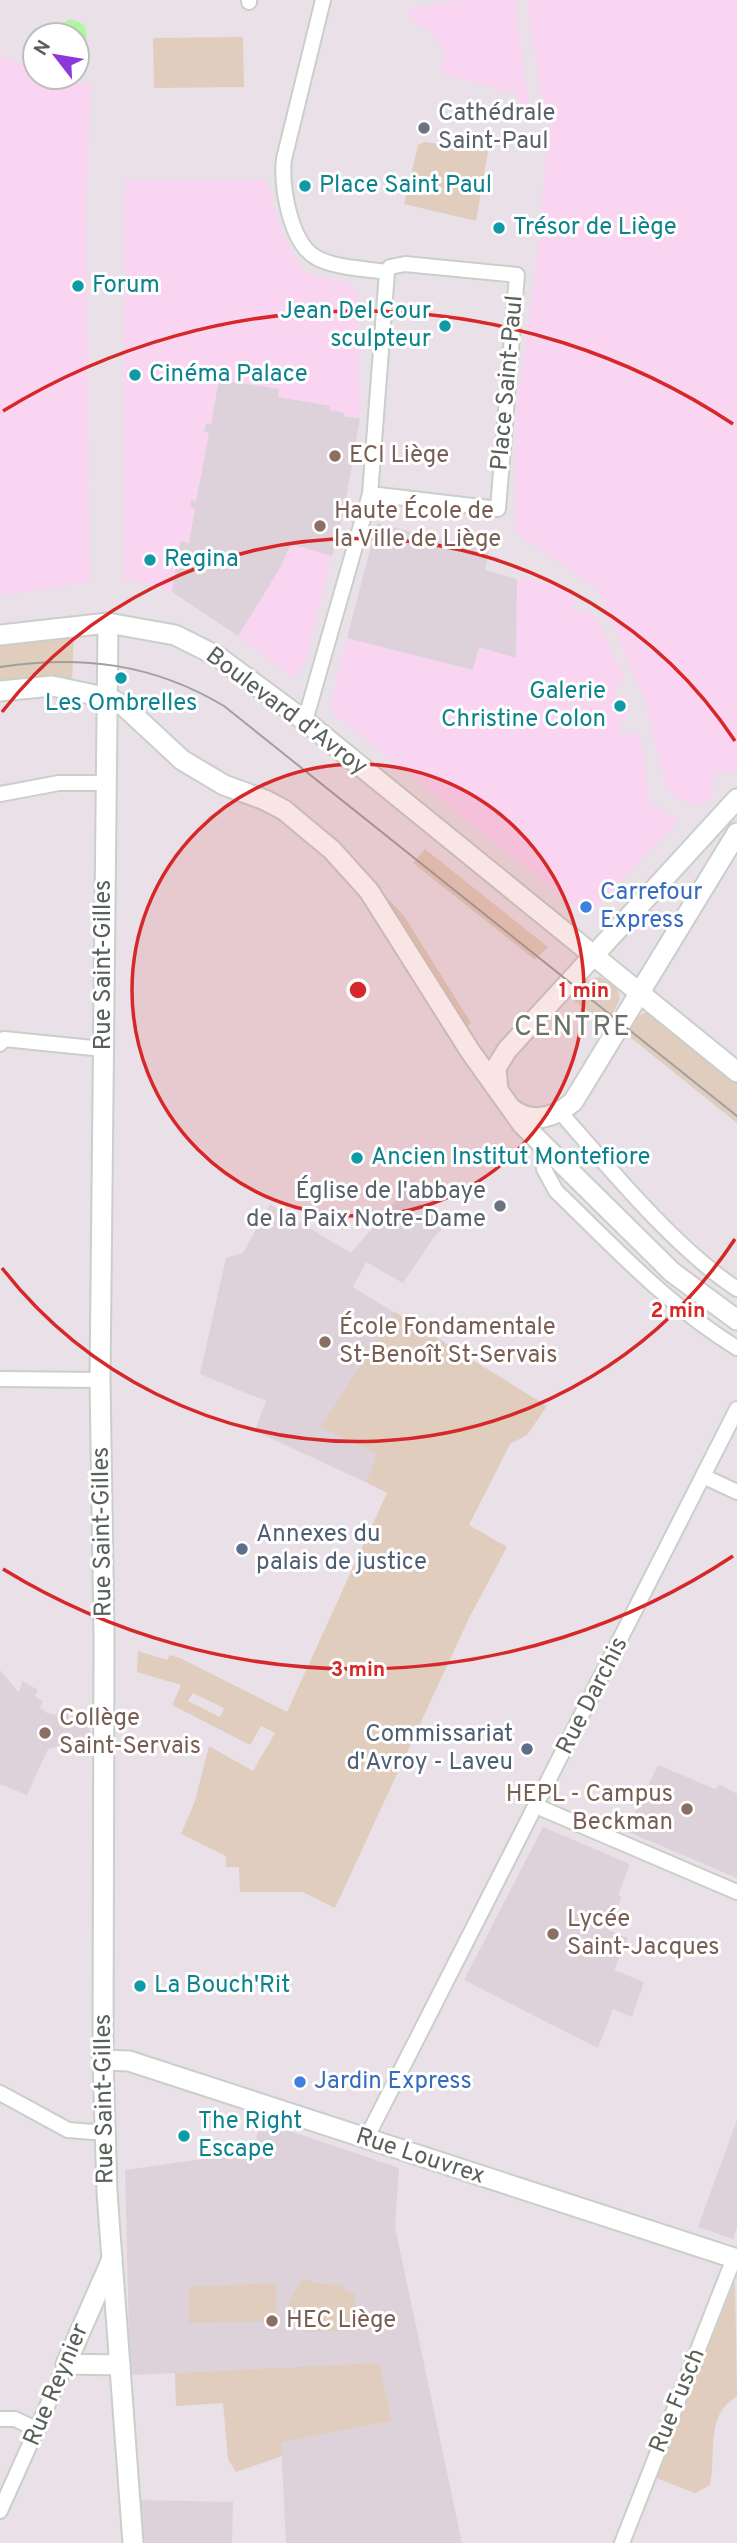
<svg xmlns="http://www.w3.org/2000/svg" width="737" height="2543" font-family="Overpass,sans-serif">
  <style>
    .commercial { fill: #fad5f2 }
    .education { fill: #ddd1da }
    .green { fill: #e0cdbe; fill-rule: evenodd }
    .water { fill: #adf7a3 }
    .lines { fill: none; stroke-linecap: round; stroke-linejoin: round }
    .minor-casing { stroke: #c9cfc9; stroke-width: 18 }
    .tertiary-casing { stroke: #c9cfc9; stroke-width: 23 }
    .minor { stroke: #fff; stroke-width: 14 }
    .tertiary { stroke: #fff; stroke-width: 19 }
    .tram { stroke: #9ea19e; stroke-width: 2 }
    .ring { fill: none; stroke: #d62828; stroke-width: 3.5 }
    .worship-dot { fill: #6b7280; stroke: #fff; stroke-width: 2.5 }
    .culture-dot { fill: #0f9aa8; stroke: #fff; stroke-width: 2.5 }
    .education-dot { fill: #8d6e63; stroke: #fff; stroke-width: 2.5 }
    .shop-dot { fill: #3f7fe0; stroke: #fff; stroke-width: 2.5 }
    .service-dot { fill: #5c6f8a; stroke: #fff; stroke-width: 2.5 }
    .labels { text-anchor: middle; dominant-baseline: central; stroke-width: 6; stroke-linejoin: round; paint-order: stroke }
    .worship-label { font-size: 24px; fill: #5b616d; stroke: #fff; text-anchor: start }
    .culture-label { font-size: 24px; fill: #0d838f; stroke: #fff; text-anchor: start }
    .street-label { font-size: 24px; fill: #596059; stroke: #fff }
    .education-label { font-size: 24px; fill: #785e54; stroke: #fff; text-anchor: start }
    .shop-label { font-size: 24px; fill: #366cbe; stroke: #fff; text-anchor: start }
    .service-label { font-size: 24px; fill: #4e5e75; stroke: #fff; text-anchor: start }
    .quarter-label { font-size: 28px; letter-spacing: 2px; fill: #6a716a; stroke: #fff }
    .centre { fill: #d62828; stroke: #fff; stroke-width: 3.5 }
    .ring-label { font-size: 21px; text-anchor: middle; font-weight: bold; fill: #d62828; stroke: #fff; stroke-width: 6; stroke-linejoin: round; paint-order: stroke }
  </style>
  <rect width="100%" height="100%" fill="#eae0e8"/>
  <g class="commercial">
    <path d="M 463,0 L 514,0 L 530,114 L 519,112 L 517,94 L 440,73 L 445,54 L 442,47 L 427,28 L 415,24 L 407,9 Z"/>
    <path d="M 527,0 L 737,0 L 737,773 L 714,772 L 712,796 L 705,803 L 691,804 L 673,796 L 664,781 L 644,697 L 597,588 L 515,532 L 516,411 L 538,253 L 549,119 L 540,87 Z"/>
    <path d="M 0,56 L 35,68 L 35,77 L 62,77 L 91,86 L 86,204 L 90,582 L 0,596 Z"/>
    <path d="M 125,180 L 265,180 L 287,245 L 304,272 L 351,285 L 358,294 L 360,418 L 344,417 L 329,410 L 329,406 L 278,397 L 279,389 L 219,380 L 211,424 L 205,424 L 204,431 L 210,433 L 196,502 L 191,500 L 190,507 L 196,508 L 188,543 L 179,541 L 172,592 L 152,584 L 124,580 Z"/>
    <path d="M 291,544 L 332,556 L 305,663 L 298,674 L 290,676 L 238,636 L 280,568 Z"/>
    <path d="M 517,579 L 533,579 L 566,589 L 574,595 L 573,611 L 589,611 L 596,618 L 623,675 L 622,684 L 615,686 L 616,697 L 626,697 L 627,717 L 622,717 L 620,736 L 640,733 L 649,802 L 679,820 L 587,916 L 334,714 L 331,702 L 347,638 L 473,670 L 479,647 L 516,657 Z"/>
  </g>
  <g class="education">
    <path d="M 219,380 L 279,389 L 278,397 L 330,406 L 329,410 L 344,413 L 345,417 L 360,418 L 344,511 L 332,556 L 291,544 L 280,568 L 238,636 L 172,592 L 180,541 L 189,543 L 195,509 L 190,507 L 191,500 L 196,501 L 209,433 L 204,432 L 206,423 L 211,424 Z"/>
    <path d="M 377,523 L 489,552 L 485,570 L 517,579 L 516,658 L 479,647 L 473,670 L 347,638 Z"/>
    <path d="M 413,1180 L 449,1222 L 435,1236 L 403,1283 L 366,1262 L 353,1287 L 465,1356 L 387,1492 L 255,1431 L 266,1401 L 200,1374 L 226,1258 L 243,1253 L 270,1204 L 351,1253 Z"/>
    <path d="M 0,1670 L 19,1693 L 22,1681 L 38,1690 L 35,1696 L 43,1701 L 40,1708 L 47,1713 L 56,1715 L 58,1709 L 68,1712 L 69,1718 L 89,1717 L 90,1738 L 48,1749 L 27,1795 L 0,1784 Z"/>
    <path d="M 658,1765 L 715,1789 L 720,1785 L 737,1794 L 737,1878 L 626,1831 Z"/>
    <path d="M 543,1827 L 630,1864 L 618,1895 L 622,1897 L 608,1930 L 628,1938 L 614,1970 L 644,1982 L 632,2017 L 613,2009 L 598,2048 L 464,1980 Z"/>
    <path d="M 737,2120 L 737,2227 L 733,2239 L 698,2227 Z"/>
    <path d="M 261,2121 L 399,2168 L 395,2227 L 462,2543 L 286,2543 L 281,2442 L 392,2421 L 379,2364 L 130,2375 L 125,2170 L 252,2152 Z"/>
    <path d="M 139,2500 L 233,2502 L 232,2543 L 142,2543 Z"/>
  </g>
  <g class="green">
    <path d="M 243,37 L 244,87 L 154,88 L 153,38 Z"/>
    <path d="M 425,142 L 488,151 L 476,221 L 404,204 L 418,145 Z"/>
    <path d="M 74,627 L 72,683 L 0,686 L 0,637 Z"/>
    <path d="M 318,824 L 404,916 L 471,1023 L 459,1035 L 369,891 L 311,832 Z"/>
    <path d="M 425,849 L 548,947 L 535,960 L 413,863 Z"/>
    <path d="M 600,977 L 616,986 L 620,998 L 607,1026 L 570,997 L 587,980 Z"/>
    <path d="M 657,1007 L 737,1074 L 737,1123 L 625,1033 L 634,1018 Z"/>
    <path d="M 395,1312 L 547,1406 L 527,1435 L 510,1444 L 469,1525 L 507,1547 L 470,1616 L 335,1908 L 303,1892 L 240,1892 L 239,1867 L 226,1867 L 226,1856 L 181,1834 L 195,1801 L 209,1746 L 253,1771 L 275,1733 L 261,1726 L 250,1745 L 172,1705 L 181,1685 L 137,1672 L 138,1651 L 167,1660 L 170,1655 L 180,1658 L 287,1712 L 387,1493 L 366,1482 L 378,1454 L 321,1427 ZM 193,1693 L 224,1708 L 220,1717 L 188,1701 Z"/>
    <path d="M 302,2279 L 320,2284 L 342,2285 L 346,2291 L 354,2293 L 356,2312 L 377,2314 L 377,2329 L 306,2332 L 305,2316 L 288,2305 Z"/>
    <path d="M 735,2281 L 737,2396 C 704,2416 717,2453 710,2485 L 695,2493 L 656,2478 Z"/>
    <path d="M 276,2283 L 276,2321 L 189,2323 L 189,2287 Z"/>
    <path d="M 379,2363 L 392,2421 L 282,2442 L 282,2456 L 236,2472 L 228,2459 L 223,2403 L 176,2406 L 175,2373 Z"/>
  </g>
  <path class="water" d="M 68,20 C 82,19 89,28 86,41 L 77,50 L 77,35 L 56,35 L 58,28 Z"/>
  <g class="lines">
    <defs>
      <g id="minor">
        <path d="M 249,0 L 249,2"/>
        <path d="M 323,0 L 284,159 C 281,186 290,244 317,258 C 336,268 366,269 387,272"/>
        <path d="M 305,721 L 370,494 L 387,272 L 390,267 L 405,264 L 517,275 L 498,509 L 370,494"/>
        <path d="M 0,794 L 59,783 L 106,783"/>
        <path d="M 0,1044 L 4,1039 L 103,1049"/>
        <path d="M 560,1112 C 610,1169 675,1248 737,1289"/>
        <path d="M 541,1145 L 544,1169 L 556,1191 C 613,1246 668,1306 737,1348"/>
        <path d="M 0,1379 L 100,1380"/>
        <path d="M 705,1477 L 737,1492"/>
        <path d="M 536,1806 L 737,1892"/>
        <path d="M 0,2093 L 68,2130 L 106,2133"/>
        <path d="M 366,2139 L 737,1409"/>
        <path d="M 0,2419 L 15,2419 L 38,2430"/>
        <path d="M 0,2511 L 66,2364"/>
        <path d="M 622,2543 L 734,2258"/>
      </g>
      <g id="tertiary">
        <path d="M 108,623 L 100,1380 L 104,1634 L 103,2060 L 107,2192 L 133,2543"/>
        <path d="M 0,635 L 108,623 L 175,635 L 217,656 L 305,721 L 737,1072"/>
        <path d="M 0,691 L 52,686 L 109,698 L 124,706 L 182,760 L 224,785 L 265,800 L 284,810 L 332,850 L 369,891 L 470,1051 L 522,1124 L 672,1272 L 737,1320"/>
        <path d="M 498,1090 L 496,1068 L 507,1050 L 737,799"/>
        <path d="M 512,1109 C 533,1125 555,1117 573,1102 L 737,833"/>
        <path d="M 103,2060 L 129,2061 L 737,2259"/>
        <path d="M 112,2259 L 66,2364 L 120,2365"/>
      </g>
    </defs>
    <use href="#minor" class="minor-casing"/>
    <use href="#tertiary" class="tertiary-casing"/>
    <use href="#minor" class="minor"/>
    <use href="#tertiary" class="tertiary"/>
    <path class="tram" d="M 0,667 C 81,655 152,663 224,706 L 737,1116"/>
  </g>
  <circle cx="358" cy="990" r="226" fill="#d62828" fill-opacity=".12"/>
  <g class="ring">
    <circle cx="358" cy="990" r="226"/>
    <path d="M735 1239A452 452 0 0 1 2 1268M2 712A452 452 0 0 1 735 741"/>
    <path d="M733 1556A679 679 0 0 1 3 1569M3 411A679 679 0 0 1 733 424"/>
  </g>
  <g class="worship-dot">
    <circle cx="424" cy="128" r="7"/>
    <circle cx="500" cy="1206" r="7"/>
  </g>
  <g class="culture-dot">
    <circle cx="305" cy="186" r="7"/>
    <circle cx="499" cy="228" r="7"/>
    <circle cx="78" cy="286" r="7"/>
    <circle cx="445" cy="326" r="7"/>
    <circle cx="135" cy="375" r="7"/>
    <circle cx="150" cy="560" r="7"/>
    <circle cx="121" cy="678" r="7"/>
    <circle cx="620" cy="706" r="7"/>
    <circle cx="357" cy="1158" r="7"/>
    <circle cx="140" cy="1986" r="7"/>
    <circle cx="184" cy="2136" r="7"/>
  </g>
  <g class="education-dot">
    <circle cx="335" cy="456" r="7"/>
    <circle cx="320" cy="526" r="7"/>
    <circle cx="325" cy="1342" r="7"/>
    <circle cx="45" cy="1733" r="7"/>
    <circle cx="687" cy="1809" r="7"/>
    <circle cx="553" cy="1934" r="7"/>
    <circle cx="272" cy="2321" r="7"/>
  </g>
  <g class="shop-dot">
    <circle cx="586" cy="907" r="7"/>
    <circle cx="300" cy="2082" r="7"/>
  </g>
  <g class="service-dot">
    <circle cx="242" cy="1549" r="7"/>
    <circle cx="527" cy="1749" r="7"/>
  </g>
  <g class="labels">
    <g class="worship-label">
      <text x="438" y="114">Cathédrale<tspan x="438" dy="28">Saint-Paul</tspan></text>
      <text x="486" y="1192" text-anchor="end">Église de l'abbaye<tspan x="486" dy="28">de la Paix Notre-Dame</tspan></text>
    </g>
    <g class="culture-label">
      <text x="319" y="186">Place Saint Paul</text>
      <text x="513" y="228">Trésor de Liège</text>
      <text x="92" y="286">Forum</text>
      <text x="431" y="312" text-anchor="end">Jean Del Cour<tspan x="431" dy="28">sculpteur</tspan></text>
      <text x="149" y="375">Cinéma Palace</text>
      <text x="164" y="560">Regina</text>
      <text x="606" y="692" text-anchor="end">Galerie<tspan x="606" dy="28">Christine Colon</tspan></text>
      <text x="121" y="704" text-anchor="middle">Les Ombrelles</text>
      <text x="371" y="1158">Ancien Institut Montefiore</text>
      <text x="154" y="1986">La Bouch'Rit</text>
      <text x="198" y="2122">The Right<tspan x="198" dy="28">Escape</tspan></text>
    </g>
    <g class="street-label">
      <text transform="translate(508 383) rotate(-85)">Place Saint-Paul</text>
      <text transform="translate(286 712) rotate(37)">Boulevard d'Avroy</text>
      <text transform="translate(104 965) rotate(-90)">Rue Saint-Gilles</text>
      <text transform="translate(103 1532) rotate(-91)">Rue Saint-Gilles</text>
      <text transform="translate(593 1696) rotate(-63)">Rue Darchis</text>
      <text transform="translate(105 2099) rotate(-91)">Rue Saint-Gilles</text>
      <text transform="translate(420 2157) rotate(18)">Rue Louvrex</text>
      <text transform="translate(57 2385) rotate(-67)">Rue Reynier</text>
      <text transform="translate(678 2401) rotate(-68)">Rue Fusch</text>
    </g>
    <g class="education-label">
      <text x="349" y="456">ECI Liège</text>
      <text x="334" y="512">Haute École de<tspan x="334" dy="28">la Ville de Liège</tspan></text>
      <text x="339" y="1328">École Fondamentale<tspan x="339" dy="28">St-Benoît St-Servais</tspan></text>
      <text x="59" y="1719">Collège<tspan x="59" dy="28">Saint-Servais</tspan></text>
      <text x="673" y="1795" text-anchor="end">HEPL - Campus<tspan x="673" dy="28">Beckman</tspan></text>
      <text x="567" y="1920">Lycée<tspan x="567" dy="28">Saint-Jacques</tspan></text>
      <text x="286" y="2321">HEC Liège</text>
    </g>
    <g class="shop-label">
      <text x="600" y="893">Carrefour<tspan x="600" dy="28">Express</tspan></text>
      <text x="314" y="2082">Jardin Express</text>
    </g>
    <g class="service-label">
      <text x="256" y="1535">Annexes du<tspan x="256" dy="28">palais de justice</tspan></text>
      <text x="513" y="1735" text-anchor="end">Commissariat<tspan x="513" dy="28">d'Avroy - Laveu</tspan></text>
    </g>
    <g class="quarter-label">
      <text x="573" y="1028">CENTRE</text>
    </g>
  </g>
  <circle cx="358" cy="990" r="10" class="centre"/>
  <g class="ring-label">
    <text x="584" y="997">1 min</text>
    <text x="678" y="1317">2 min</text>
    <text x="358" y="1676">3 min</text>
  </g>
  <g transform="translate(56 56) rotate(301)"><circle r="33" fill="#ffffff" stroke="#bdbfbd" stroke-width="2"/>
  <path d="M0-5L12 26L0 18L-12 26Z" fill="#8d38d9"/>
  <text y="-10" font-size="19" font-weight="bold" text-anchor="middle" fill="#596059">N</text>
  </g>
</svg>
